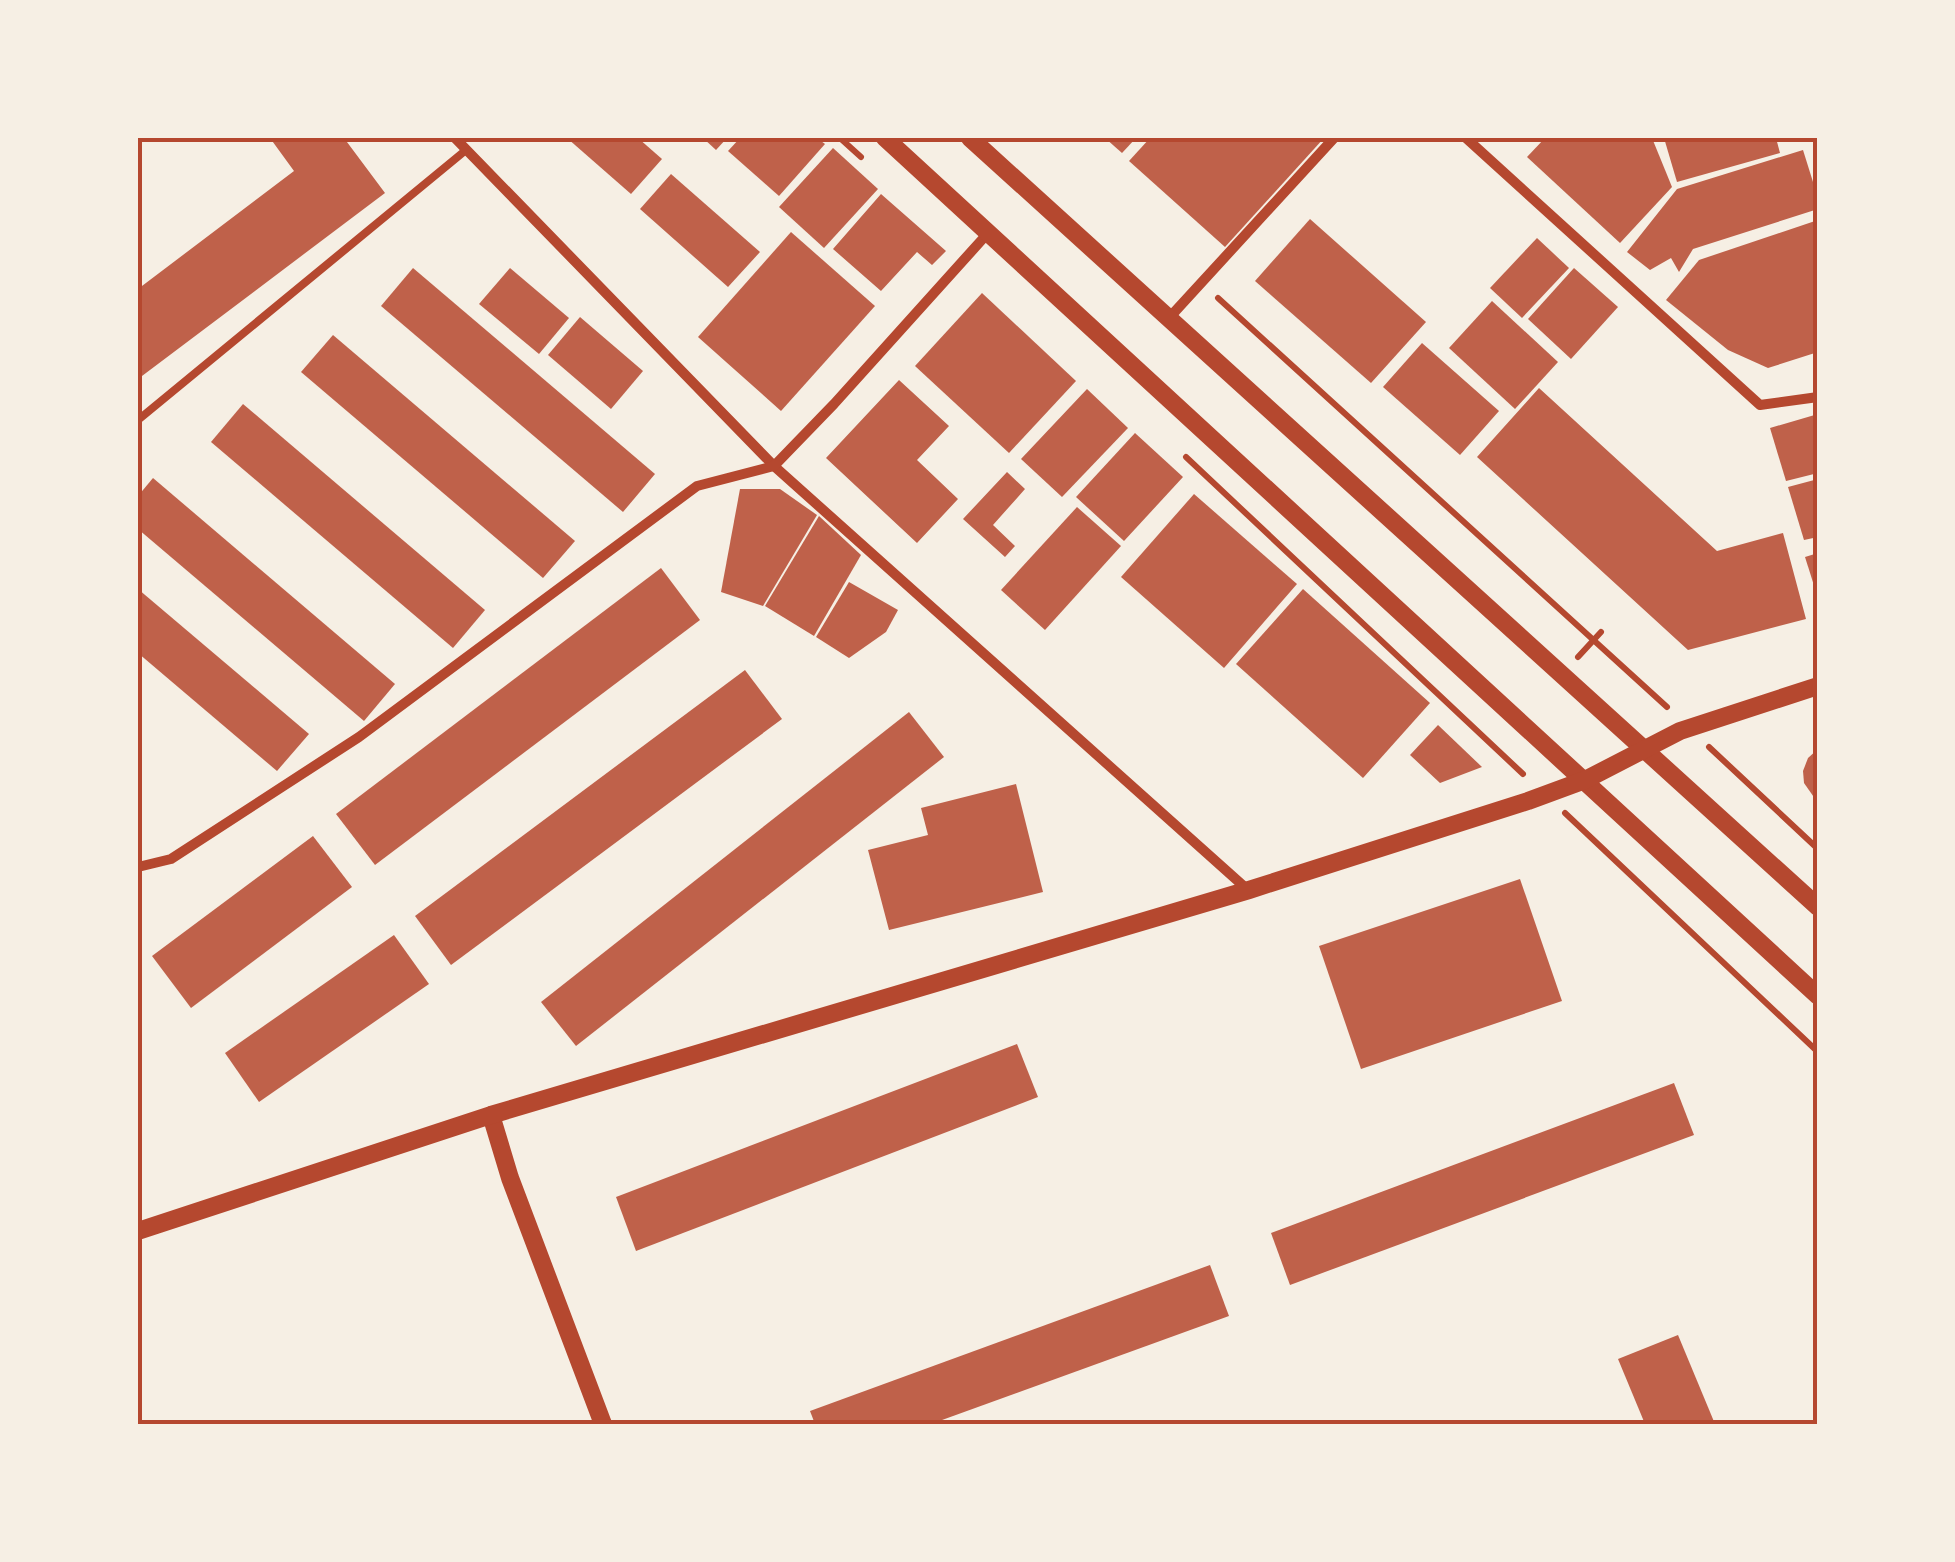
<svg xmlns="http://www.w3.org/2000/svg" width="1955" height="1562" font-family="'Titillium Web',sans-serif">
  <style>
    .building { fill: #bf614a }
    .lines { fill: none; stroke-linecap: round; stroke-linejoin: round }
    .path { stroke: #b5482f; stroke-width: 6 }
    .service { stroke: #b5482f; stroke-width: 8 }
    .minor { stroke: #b5482f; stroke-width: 10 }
    .tertiary { stroke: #b5482f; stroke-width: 18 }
    .neatline { fill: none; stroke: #b5482f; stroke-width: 4 }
  </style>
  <rect width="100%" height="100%" fill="#f6efe4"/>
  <g class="building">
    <path d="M 270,138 L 344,138 L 385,193 L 138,379 L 138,289 L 294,171 Z"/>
    <path d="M 567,138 L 638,138 L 662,159 L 631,194 Z"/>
    <path d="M 703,138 L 727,138 L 716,150 Z"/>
    <path d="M 740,138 L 817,138 L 825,144 L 779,196 L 728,151 Z"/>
    <path d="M 1105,138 L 1136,138 L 1122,153 Z"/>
    <path d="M 1150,138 L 1324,138 L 1225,247 L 1129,161 Z"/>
    <path d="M 1545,138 L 1652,138 L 1672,187 L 1620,243 L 1527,157 Z"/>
    <path d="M 1664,138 L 1776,138 L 1780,153 L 1677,182 Z"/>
    <path d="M 833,148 L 878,189 L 824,248 L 779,207 Z"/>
    <path d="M 1803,150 L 1818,198 L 1818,209 L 1693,249 L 1679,272 L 1671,258 L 1650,270 L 1627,252 L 1677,189 Z"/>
    <path d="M 671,174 L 760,252 L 728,287 L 640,209 Z"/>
    <path d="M 881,194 L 946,251 L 932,265 L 917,252 L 881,291 L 833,249 Z"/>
    <path d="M 1310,219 L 1426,322 L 1371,383 L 1255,281 Z"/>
    <path d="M 1818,220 L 1818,352 L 1768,368 L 1728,350 L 1666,300 L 1699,260 Z"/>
    <path d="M 791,232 L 875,306 L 781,411 L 698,337 Z"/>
    <path d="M 1537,238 L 1569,268 L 1522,318 L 1490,288 Z"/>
    <path d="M 413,268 L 655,474 L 623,512 L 381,306 Z"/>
    <path d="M 510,268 L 569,318 L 539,354 L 479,304 Z"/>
    <path d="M 1574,268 L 1618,307 L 1571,359 L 1528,319 Z"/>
    <path d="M 982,293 L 1076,381 L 1009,453 L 915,366 Z"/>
    <path d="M 1492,301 L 1558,362 L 1515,409 L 1449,348 Z"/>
    <path d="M 580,317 L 643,371 L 611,409 L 548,355 Z"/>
    <path d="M 333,335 L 575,541 L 543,578 L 301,372 Z"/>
    <path d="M 1422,343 L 1499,411 L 1460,455 L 1383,387 Z"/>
    <path d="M 899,380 L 949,426 L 917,460 L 958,499 L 917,543 L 826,458 Z"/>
    <path d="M 1539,388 L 1717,551 L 1783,533 L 1806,619 L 1688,650 L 1477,457 Z"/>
    <path d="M 1087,389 L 1128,428 L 1062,497 L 1021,459 Z"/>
    <path d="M 243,404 L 485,610 L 453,648 L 211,442 Z"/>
    <path d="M 1818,414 L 1818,473 L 1786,481 L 1770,428 Z"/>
    <path d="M 1135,433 L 1183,477 L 1124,541 L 1076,497 Z"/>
    <path d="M 1007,472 L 1025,489 L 993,525 L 1015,546 L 1005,557 L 963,519 Z"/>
    <path d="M 153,478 L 395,684 L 364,721 L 138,529 L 138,496 Z"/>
    <path d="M 1818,479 L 1818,537 L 1804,540 L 1788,487 Z"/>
    <path d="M 740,489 L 780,489 L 817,515 L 763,606 L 721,592 Z"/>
    <path d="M 1194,494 L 1297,584 L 1224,668 L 1121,577 Z"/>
    <path d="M 1077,507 L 1121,546 L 1045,630 L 1001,590 Z"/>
    <path d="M 819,516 L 861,555 L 814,636 L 765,606 Z"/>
    <path d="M 1818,553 L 1818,595 L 1817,595 L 1805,557 Z"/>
    <path d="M 661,568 L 700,620 L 375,865 L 336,814 Z"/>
    <path d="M 849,582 L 898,610 L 886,632 L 849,658 L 816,637 Z"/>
    <path d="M 138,589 L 309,734 L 277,771 L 138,653 Z"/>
    <path d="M 1303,589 L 1430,703 L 1363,778 L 1236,664 Z"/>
    <path d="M 745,670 L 782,719 L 451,965 L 415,916 Z"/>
    <path d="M 909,712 L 944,757 L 576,1046 L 541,1002 Z"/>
    <path d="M 1438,725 L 1482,767 L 1440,783 L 1410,755 Z"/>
    <path d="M 1818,749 L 1818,803 L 1804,783 L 1803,771 L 1808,758 Z"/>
    <path d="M 1016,784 L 1043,892 L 889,930 L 868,850 L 928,835 L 921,808 Z"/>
    <path d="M 313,836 L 352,887 L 191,1008 L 152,956 Z"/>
    <path d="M 1520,879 L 1562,1001 L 1361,1069 L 1319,946 Z"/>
    <path d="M 394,935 L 429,984 L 259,1102 L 225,1053 Z"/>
    <path d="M 1017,1044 L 1038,1097 L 636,1251 L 616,1197 Z"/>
    <path d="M 1674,1083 L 1694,1135 L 1290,1285 L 1271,1233 Z"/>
    <path d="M 1210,1265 L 1229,1316 L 931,1424 L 815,1424 L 810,1411 Z"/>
    <path d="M 1678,1335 L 1715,1424 L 1645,1424 L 1618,1359 Z"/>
  </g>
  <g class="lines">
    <g class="path">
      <path d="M 840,138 L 861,157"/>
      <path d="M 1218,298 L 1667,707"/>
      <path d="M 1186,457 L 1523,774"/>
      <path d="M 1578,657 L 1601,632"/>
      <path d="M 1709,747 L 1818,849"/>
      <path d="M 1565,813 L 1818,1052"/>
    </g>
    <path class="service" d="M 138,420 L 466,150"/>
    <g class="minor">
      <path d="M 455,138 L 774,466 L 1248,890"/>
      <path d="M 1466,138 L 1760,405 L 1818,397"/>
      <path d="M 1169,318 L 1334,138"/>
      <path d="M 138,867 L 171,859 L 359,737 L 697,486 L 774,466 L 834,404 L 988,233"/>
    </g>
    <g class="tertiary">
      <path d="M 885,138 L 1818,996"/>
      <path d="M 970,138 L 1818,907"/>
      <path d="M 491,1115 L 510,1178 L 603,1424"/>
      <path d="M 138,1231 L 491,1115 L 1249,890 L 1528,801 L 1585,780 L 1680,731 L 1818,686"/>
    </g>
  </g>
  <rect width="1955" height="1562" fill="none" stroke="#f6efe4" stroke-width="280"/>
  <rect x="140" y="140" width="1675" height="1282" class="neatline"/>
</svg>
